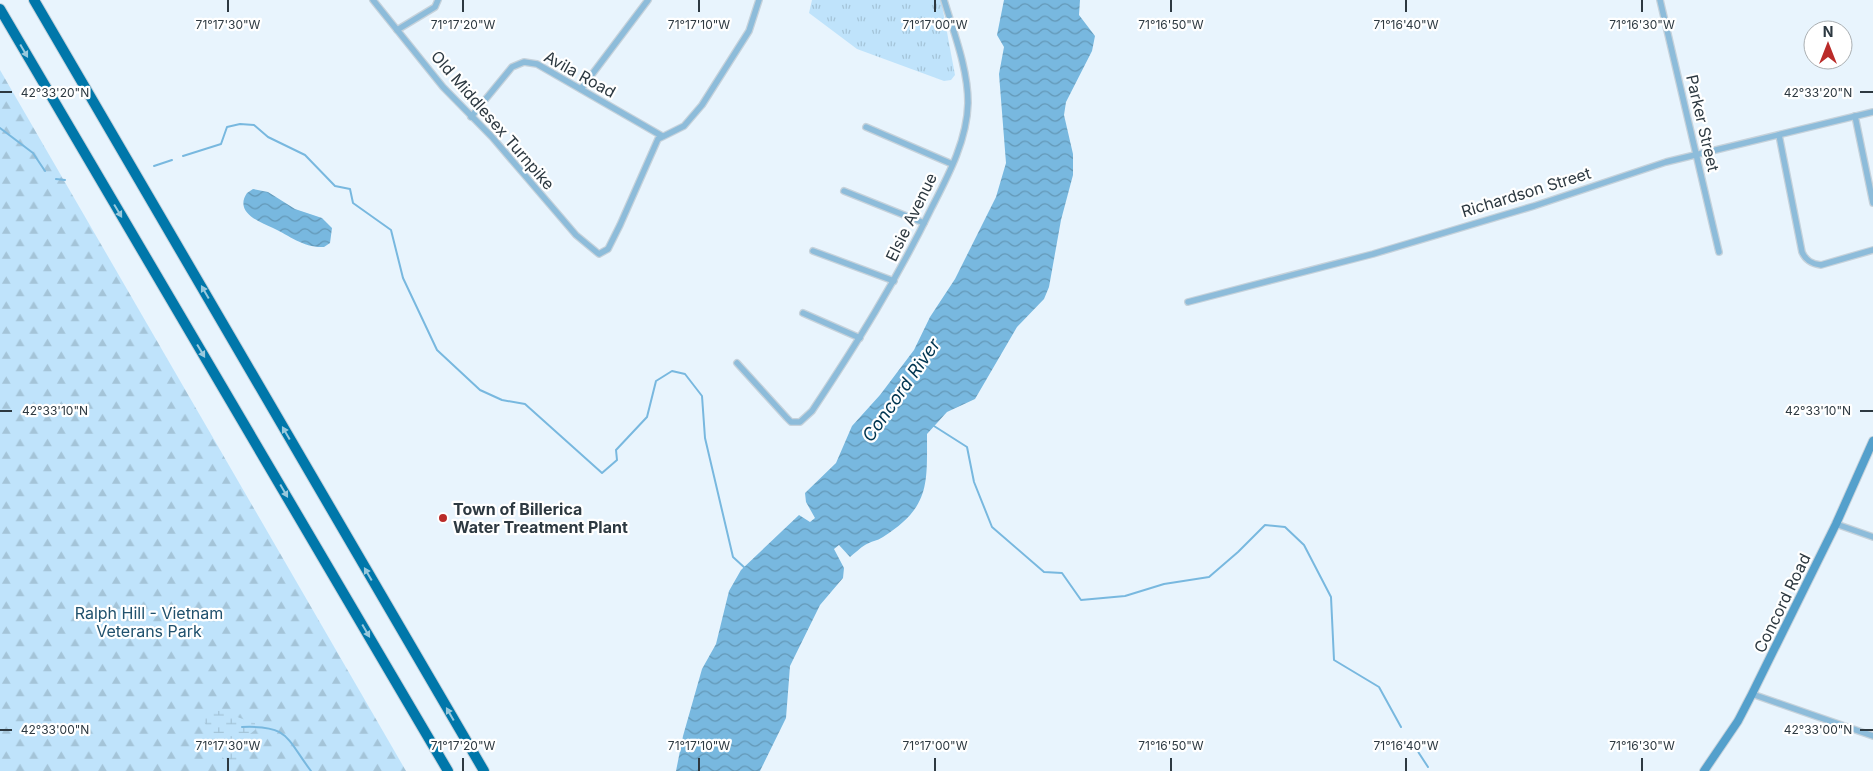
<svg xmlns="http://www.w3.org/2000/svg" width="1873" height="771" font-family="Inter,sans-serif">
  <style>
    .forest { fill: url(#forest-firs) }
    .wetland { fill: url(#wetland-marsh) }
    .park { fill: url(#park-tufts) }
    .water { fill: url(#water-waves) }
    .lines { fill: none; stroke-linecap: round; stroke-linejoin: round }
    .stream { stroke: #78b8df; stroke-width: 2 }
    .street-casing { stroke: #c6d2db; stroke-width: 8 }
    .secondary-casing { stroke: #c6d2db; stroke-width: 10 }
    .highway-casing { stroke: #c6d2db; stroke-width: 12 }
    .street { stroke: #8dbcda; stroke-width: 5.5 }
    .secondary { stroke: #54a0cc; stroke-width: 8 }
    .highway { stroke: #07a; stroke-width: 10 }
    .oneway { fill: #99c9dd }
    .ticks { fill: none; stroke: #2d3941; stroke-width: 2 }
    .poi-dot { fill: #ba2b29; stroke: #fff; stroke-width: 2 }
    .labels { text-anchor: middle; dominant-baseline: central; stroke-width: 4.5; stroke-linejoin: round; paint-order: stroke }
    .street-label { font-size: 16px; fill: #2d3941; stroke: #fff }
    .poi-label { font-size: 16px; font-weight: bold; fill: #2d3941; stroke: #fff; text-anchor: start }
    .park-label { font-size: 16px; fill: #20516d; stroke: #fff }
    .water-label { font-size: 18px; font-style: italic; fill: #003550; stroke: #fff }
    .ticks-label { font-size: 12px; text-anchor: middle; fill: #2d3941; stroke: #fff; stroke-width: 4.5; stroke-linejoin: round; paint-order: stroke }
  </style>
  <defs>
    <pattern id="forest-firs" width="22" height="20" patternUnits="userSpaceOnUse" patternTransform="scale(1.25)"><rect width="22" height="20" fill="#bfe3fb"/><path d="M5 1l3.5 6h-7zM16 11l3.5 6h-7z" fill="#a4c4d8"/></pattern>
    <pattern id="wetland-marsh" width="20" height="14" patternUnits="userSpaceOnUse" patternTransform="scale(1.25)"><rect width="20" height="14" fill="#bfe3fb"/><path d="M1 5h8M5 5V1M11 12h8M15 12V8" fill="none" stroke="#a4c4d8"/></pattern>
    <pattern id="park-tufts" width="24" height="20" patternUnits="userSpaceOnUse" patternTransform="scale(1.25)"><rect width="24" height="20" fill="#bfe3fb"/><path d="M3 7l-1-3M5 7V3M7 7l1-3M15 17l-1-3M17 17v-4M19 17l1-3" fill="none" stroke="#a4c4d8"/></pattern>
    <pattern id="water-waves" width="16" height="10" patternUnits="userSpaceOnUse" patternTransform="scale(1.25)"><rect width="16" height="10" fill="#78b8df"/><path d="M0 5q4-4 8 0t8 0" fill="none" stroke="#6397b6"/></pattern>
  </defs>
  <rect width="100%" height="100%" fill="#e8f4fd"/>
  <path class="forest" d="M 0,70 L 406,771 L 0,771 Z"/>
  <path class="wetland" d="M 213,710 C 229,712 240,719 255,723 L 255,730 L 250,734 C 251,743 249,757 242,763 C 224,771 217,746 212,736 C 210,731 207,727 204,722 L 206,713 Z"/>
  <path class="park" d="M 812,0 L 941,0 L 955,75 L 951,80 L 944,81 L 857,49 L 809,13 Z"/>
  <g class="water">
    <path d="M 1004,0 L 1080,0 L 1079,15 L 1095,36 L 1092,51 L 1066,102 L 1064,115 L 1073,154 L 1073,175 L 1061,220 L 1049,287 L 1044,299 L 1017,327 L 975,399 L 947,412 L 927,434 C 927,485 930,507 883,537 C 877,541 871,541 865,545 C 860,548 855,553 850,557 L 839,545 L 834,549 L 844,568 L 843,578 L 820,605 L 790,666 L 786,718 L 760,771 L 676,771 L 683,736 L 702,669 L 716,644 L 729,591 L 741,570 L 799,515 L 810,522 L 815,518 L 806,502 L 805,493 L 836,463 L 852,426 L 880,395 L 914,350 L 930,317 L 955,279 L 996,197 L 1006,163 L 999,74 L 1004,47 L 997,35 Z"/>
    <path d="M 253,189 L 268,192 L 295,209 L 322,218 L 332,228 L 330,243 L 324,247 C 304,248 290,236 273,228 C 259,222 234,212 247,193 Z"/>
  </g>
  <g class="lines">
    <g class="stream">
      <path d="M 0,128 L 33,153 L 45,171"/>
      <path d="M 183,156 L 221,144 L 227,127 L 240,124 L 254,125 L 268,137 L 305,155 L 335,186 L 350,189 L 353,203 L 391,230 L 403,278 L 437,350 L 480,390 L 502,400 L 525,404 L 602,473 L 617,460 L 616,450 L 647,417 L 656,381 L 672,371 L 685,374 L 702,396 L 705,438 L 733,557 L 746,569"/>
      <path d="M 154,166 L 172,160"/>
      <path d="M 56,179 L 65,180"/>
      <path d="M 934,426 L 967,447 L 974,482 L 992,527 L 1044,572 L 1062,573 L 1081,600 L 1125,596 L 1164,584 L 1209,577 L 1238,552 L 1265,525 L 1285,527 L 1304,545 L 1331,597 L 1334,660 L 1379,687 L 1401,727"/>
      <path d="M 242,727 C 289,725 286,738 311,771"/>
      <path d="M 1413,744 L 1428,767"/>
    </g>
    <defs>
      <g id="street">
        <path d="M 373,0 L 443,87 L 492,137 L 576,235 L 599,254 L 608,249 L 620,225 L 658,139 L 684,126 L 702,105 L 749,31 L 759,0"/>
        <path d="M 1660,0 L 1719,252"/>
        <path d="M 397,30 L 435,7 L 438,0"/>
        <path d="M 581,89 L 648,0"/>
        <path d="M 1855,116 L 1873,203"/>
        <path d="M 471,117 L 512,67 L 524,62 L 537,64 L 662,136"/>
        <path d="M 866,127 L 952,164"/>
        <path d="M 1779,135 L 1802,252 C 1806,261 1812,264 1821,265 L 1873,250"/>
        <path d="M 844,191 L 924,223"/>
        <path d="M 813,251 L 894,281"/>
        <path d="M 1188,302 L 1373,254 L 1534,206 L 1666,162 L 1873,112"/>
        <path d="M 803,313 L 860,338"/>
        <path d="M 737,363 L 787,418 L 791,422 L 800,422 L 812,411 C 856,345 896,281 931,209 C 948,176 967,141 968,103 C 968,69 954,33 944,0"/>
        <path d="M 1836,524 L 1873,537"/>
        <path d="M 1752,694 L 1873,736"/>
      </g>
      <path id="secondary" d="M 1704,771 L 1738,721 L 1752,694 L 1836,524 L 1873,441"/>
      <g id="highway">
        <path d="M 34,0 L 484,771"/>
        <path d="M 0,9 L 448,771"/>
      </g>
    </defs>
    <use href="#street" class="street-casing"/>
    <use href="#secondary" class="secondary-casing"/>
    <use href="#highway" class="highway-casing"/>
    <use href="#street" class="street"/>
    <use href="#secondary" class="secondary"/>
    <use href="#highway" class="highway"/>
  </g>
  <defs><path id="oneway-solid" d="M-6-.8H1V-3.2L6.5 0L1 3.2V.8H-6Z" transform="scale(1.25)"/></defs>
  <g class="oneway">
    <use href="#oneway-solid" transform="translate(24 51) rotate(60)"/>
    <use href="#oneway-solid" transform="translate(118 211) rotate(59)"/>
    <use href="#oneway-solid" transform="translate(205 292) rotate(-120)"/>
    <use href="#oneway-solid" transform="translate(201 351) rotate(59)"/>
    <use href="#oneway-solid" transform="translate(286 433) rotate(-120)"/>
    <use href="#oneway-solid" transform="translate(284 491) rotate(60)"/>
    <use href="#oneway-solid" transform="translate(368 574) rotate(-120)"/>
    <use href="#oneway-solid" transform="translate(366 631) rotate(60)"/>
    <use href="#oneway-solid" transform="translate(450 714) rotate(-120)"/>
  </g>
  <path class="ticks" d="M 228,0 L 228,12M 463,0 L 463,12M 699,0 L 699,12M 935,0 L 935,12M 1171,0 L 1171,12M 1406,0 L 1406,12M 1642,0 L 1642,12M 0,92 L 12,92M 1860,92 L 1873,92M 0,411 L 12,411M 1860,411 L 1873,411M 0,730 L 12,730M 1860,730 L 1873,730M 228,758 L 228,771M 463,758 L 463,771M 699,758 L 699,771M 935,758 L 935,771M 1171,758 L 1171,771M 1406,758 L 1406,771M 1642,758 L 1642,771"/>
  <circle class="poi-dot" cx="443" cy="518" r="5"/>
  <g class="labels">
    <g class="street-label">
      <text transform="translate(580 74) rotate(29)">Avila Road</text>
      <text transform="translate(493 120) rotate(49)">Old Middlesex Turnpike</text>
      <text transform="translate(1703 123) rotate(77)">Parker Street</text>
      <text transform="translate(1526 192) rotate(-17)">Richardson Street</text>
      <text transform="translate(911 217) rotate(-64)">Elsie Avenue</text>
      <text transform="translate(1782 603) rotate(-64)">Concord Road</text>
    </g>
    <g class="poi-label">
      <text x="453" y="509">Town of Billerica<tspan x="453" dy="18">Water Treatment Plant</tspan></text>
    </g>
    <g class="park-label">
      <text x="149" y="613">Ralph Hill - Vietnam<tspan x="149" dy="18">Veterans Park</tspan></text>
    </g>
    <g class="water-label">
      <text transform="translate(901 390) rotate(-55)">Concord River</text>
    </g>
  </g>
  <g class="ticks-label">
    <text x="228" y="29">71°17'30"W</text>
    <text x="463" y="29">71°17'20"W</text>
    <text x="699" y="29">71°17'10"W</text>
    <text x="935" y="29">71°17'00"W</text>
    <text x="1171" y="29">71°16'50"W</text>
    <text x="1406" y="29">71°16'40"W</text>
    <text x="1642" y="29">71°16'30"W</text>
    <text x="55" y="97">42°33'20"N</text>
    <text x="1818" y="97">42°33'20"N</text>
    <text x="55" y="415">42°33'10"N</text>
    <text x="1818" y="415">42°33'10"N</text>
    <text x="55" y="734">42°33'00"N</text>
    <text x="1818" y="734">42°33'00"N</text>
    <text x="228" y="750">71°17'30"W</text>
    <text x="463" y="750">71°17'20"W</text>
    <text x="699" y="750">71°17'10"W</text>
    <text x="935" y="750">71°17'00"W</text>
    <text x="1171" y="750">71°16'50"W</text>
    <text x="1406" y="750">71°16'40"W</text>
    <text x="1642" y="750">71°16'30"W</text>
  </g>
  <g transform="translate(1828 45)"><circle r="24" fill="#ffffff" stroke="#abb0b3"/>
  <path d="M0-4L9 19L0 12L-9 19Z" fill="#ba2b29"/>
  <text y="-8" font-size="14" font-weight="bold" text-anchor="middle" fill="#2d3941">N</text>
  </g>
</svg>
